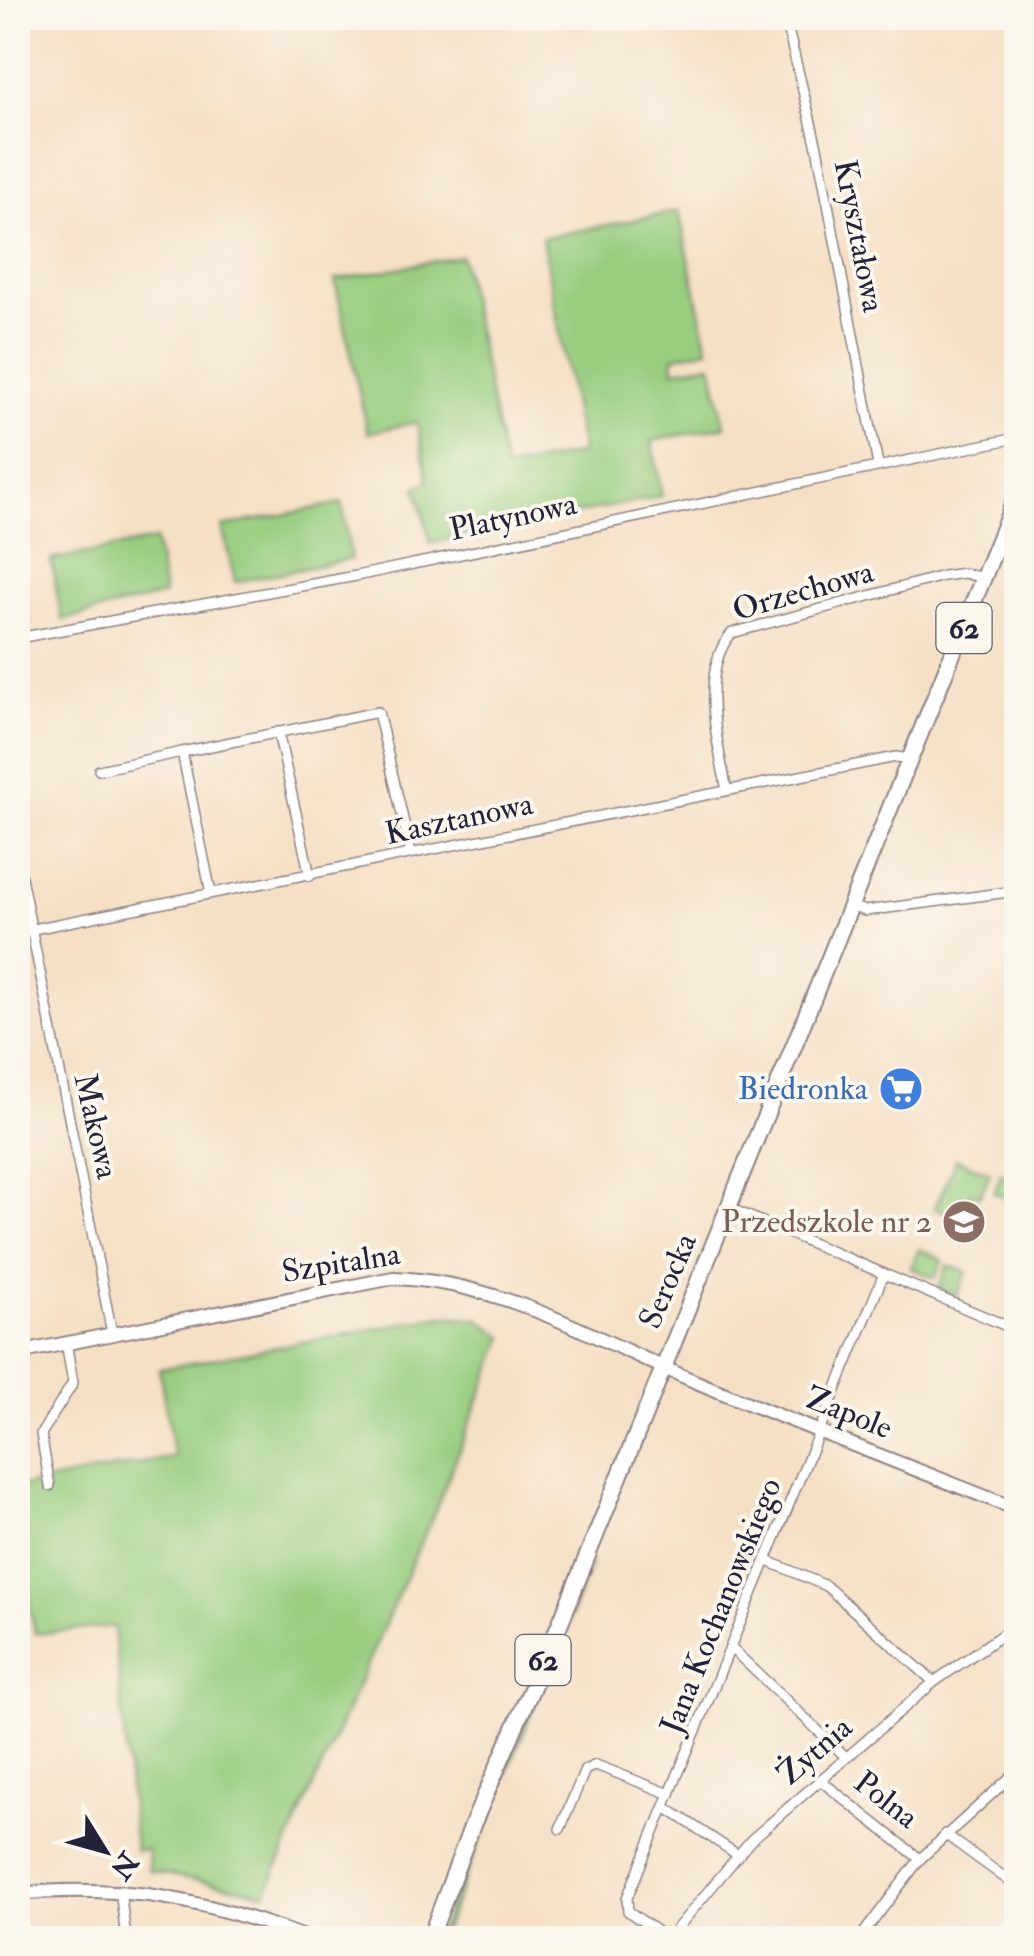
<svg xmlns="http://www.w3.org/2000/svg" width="1034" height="1956" font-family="'IM FELL Double Pica',serif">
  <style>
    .green { fill: #99ce80; stroke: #5e785e; stroke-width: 2.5 }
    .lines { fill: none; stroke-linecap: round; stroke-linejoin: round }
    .street-casing { stroke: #8c8180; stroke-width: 12 }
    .secondary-casing { stroke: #8c8180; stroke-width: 16 }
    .primary-casing { stroke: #8c8180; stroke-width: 19 }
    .street { stroke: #fff; stroke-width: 9 }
    .secondary { stroke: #fff; stroke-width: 12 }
    .primary { stroke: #fff; stroke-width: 15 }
    .labels { text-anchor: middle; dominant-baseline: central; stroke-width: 8; stroke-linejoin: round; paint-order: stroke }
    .shield { fill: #fbf7ec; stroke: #636270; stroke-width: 2.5 }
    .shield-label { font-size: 30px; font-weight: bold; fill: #22223b }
    .street-label { font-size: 32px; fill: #22223b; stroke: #fbf7ec }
    .shop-label { font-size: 32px; fill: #366cbe; stroke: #fbf7ec; text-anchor: end }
    .education-label { font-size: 32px; fill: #785e54; stroke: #fbf7ec; text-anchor: end }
  </style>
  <rect width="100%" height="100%" fill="#fbf7ec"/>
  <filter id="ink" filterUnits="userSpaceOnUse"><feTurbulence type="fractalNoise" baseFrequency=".01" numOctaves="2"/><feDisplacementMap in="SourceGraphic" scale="20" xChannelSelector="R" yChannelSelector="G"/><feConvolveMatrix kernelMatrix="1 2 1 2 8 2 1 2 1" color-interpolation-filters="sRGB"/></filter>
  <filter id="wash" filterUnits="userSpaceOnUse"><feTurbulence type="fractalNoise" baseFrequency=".0048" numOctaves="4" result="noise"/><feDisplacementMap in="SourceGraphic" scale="40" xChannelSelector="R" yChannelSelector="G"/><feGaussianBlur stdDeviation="2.25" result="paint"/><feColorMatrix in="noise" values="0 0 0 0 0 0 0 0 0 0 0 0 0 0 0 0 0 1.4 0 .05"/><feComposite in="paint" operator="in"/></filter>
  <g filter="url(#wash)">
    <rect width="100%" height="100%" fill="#f5e0c5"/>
    <g class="green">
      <path d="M 679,211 L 708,349 L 673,357 L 674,370 L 712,364 L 725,426 L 652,441 L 662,496 L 431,543 L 416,487 L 428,482 L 417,422 L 368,433 L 335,280 L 461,256 L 505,469 L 582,453 L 542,238 Z"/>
      <path d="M 342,503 L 351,559 L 235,582 L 222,527 Z"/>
      <path d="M 155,540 L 164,595 L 62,620 L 51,560 Z"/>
      <path d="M 18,566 L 30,625 L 18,628 Z"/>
      <path d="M 956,1159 L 990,1173 L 980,1196 L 970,1193 L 959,1218 L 935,1208 Z"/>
      <path d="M 1001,1174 L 1016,1181 L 1016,1202 L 994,1193 Z"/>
      <path d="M 919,1249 L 943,1260 L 935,1278 L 911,1268 Z"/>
      <path d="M 948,1265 L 967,1272 L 957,1296 L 938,1289 Z"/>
      <path d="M 442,1316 L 479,1319 L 504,1337 L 437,1506 L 266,1893 L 149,1871 L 148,1850 L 135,1850 L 114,1626 L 35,1634 L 18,1541 L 18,1487 L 174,1457 L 159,1369 Z"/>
      <path d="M 592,1562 L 441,1937 L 436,1938 Z"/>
    </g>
  </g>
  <g filter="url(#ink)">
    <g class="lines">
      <defs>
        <g id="street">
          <path d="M 785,18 L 817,147 L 878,465"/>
          <path d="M 18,638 L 356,576 L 1016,438"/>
          <path d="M 278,732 L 310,876"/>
          <path d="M 182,752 L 378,712 L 411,853"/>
          <path d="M 99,770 L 182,752 L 211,893"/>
          <path d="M 727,790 C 718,747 698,670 732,633 L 943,576 L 964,573 L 983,578"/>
          <path d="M 18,862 L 112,1333"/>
          <path d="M 850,906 L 865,911 L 1016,891"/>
          <path d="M 18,932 L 896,757 L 910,759"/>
          <path d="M 729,1208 L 1016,1330"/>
          <path d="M 50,1486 L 41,1434 L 73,1383 L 66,1342"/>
          <path d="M 768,1561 L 826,1586 L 934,1682"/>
          <path d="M 732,1649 L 846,1757"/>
          <path d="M 820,1780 L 920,1859"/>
          <path d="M 665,1807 L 738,1855"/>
          <path d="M 560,1829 L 585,1770 L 596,1765 L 670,1794"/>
          <path d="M 945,1834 L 1016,1886"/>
          <path d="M 120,1890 L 126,1938"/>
          <path d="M 666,1938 L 628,1911 L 627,1898 L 883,1276"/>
          <path d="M 669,1938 L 751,1840 L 934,1682 L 1016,1625"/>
          <path d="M 860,1938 L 920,1859 L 1016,1772"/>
        </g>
        <g id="secondary">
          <path d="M 18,1353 L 393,1278 C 506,1282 597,1341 699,1383 C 804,1427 911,1467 1016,1509"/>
          <path d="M 18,1894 C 125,1883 206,1900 307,1938"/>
        </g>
        <path id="primary" d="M 430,1938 L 472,1826 L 561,1621 L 1016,497"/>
      </defs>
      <use href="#street" class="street-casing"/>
      <use href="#secondary" class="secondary-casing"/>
      <use href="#primary" class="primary-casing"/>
      <use href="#street" class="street"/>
      <use href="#secondary" class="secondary"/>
      <use href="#primary" class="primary"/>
    </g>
  </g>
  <defs>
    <symbol id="supermarket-disc" viewBox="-11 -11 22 22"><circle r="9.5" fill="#3f7fe0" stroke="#fbf7ec"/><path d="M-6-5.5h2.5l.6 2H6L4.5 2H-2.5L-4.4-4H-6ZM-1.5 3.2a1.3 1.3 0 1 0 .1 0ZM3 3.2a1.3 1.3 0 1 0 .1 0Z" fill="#fff"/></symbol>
    <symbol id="school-disc" viewBox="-11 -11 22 22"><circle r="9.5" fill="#8d6e63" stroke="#fbf7ec"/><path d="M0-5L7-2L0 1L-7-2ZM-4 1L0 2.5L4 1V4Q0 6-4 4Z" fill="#fff"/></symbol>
  </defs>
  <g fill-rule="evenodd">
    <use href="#supermarket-disc" x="876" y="1064" width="50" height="50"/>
    <use href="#school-disc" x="939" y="1197" width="50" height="50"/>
  </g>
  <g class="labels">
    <g class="shield">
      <rect x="936.5" y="603" width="55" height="50" rx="8"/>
      <rect x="515.5" y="1635" width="55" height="50" rx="8"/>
    </g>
    <g class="shield-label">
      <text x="964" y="628">62</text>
      <text x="543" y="1660">62</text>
    </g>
    <g class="street-label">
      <text transform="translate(859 236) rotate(79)">Kryształowa</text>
      <text transform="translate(513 517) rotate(-12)">Platynowa</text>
      <text transform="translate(803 591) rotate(-16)">Orzechowa</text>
      <text transform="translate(459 819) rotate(-12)">Kasztanowa</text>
      <text transform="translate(96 1126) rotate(77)">Makowa</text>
      <text transform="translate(341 1263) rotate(-9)">Szpitalna</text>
      <text transform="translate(668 1281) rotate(-67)">Serocka</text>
      <text transform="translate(849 1413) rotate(22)">Zapole</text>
      <text transform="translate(721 1606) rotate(-68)">Jana Kochanowskiego</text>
      <text transform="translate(815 1751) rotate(-41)">Żytnia</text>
      <text transform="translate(886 1800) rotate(38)">Polna</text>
    </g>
    <g class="shop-label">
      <text x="868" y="1089">Biedronka</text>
    </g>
    <g class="education-label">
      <text x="932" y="1222">Przedszkole nr 2</text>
    </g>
  </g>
  <rect width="1034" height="1956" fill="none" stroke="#fbf7ec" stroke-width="60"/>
  <g transform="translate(105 1851) rotate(127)" stroke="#fbf7ec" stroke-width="8" paint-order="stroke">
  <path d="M0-8L18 38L0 25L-18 38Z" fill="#22223b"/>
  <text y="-15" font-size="28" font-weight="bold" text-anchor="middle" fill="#22223b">N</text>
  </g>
</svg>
